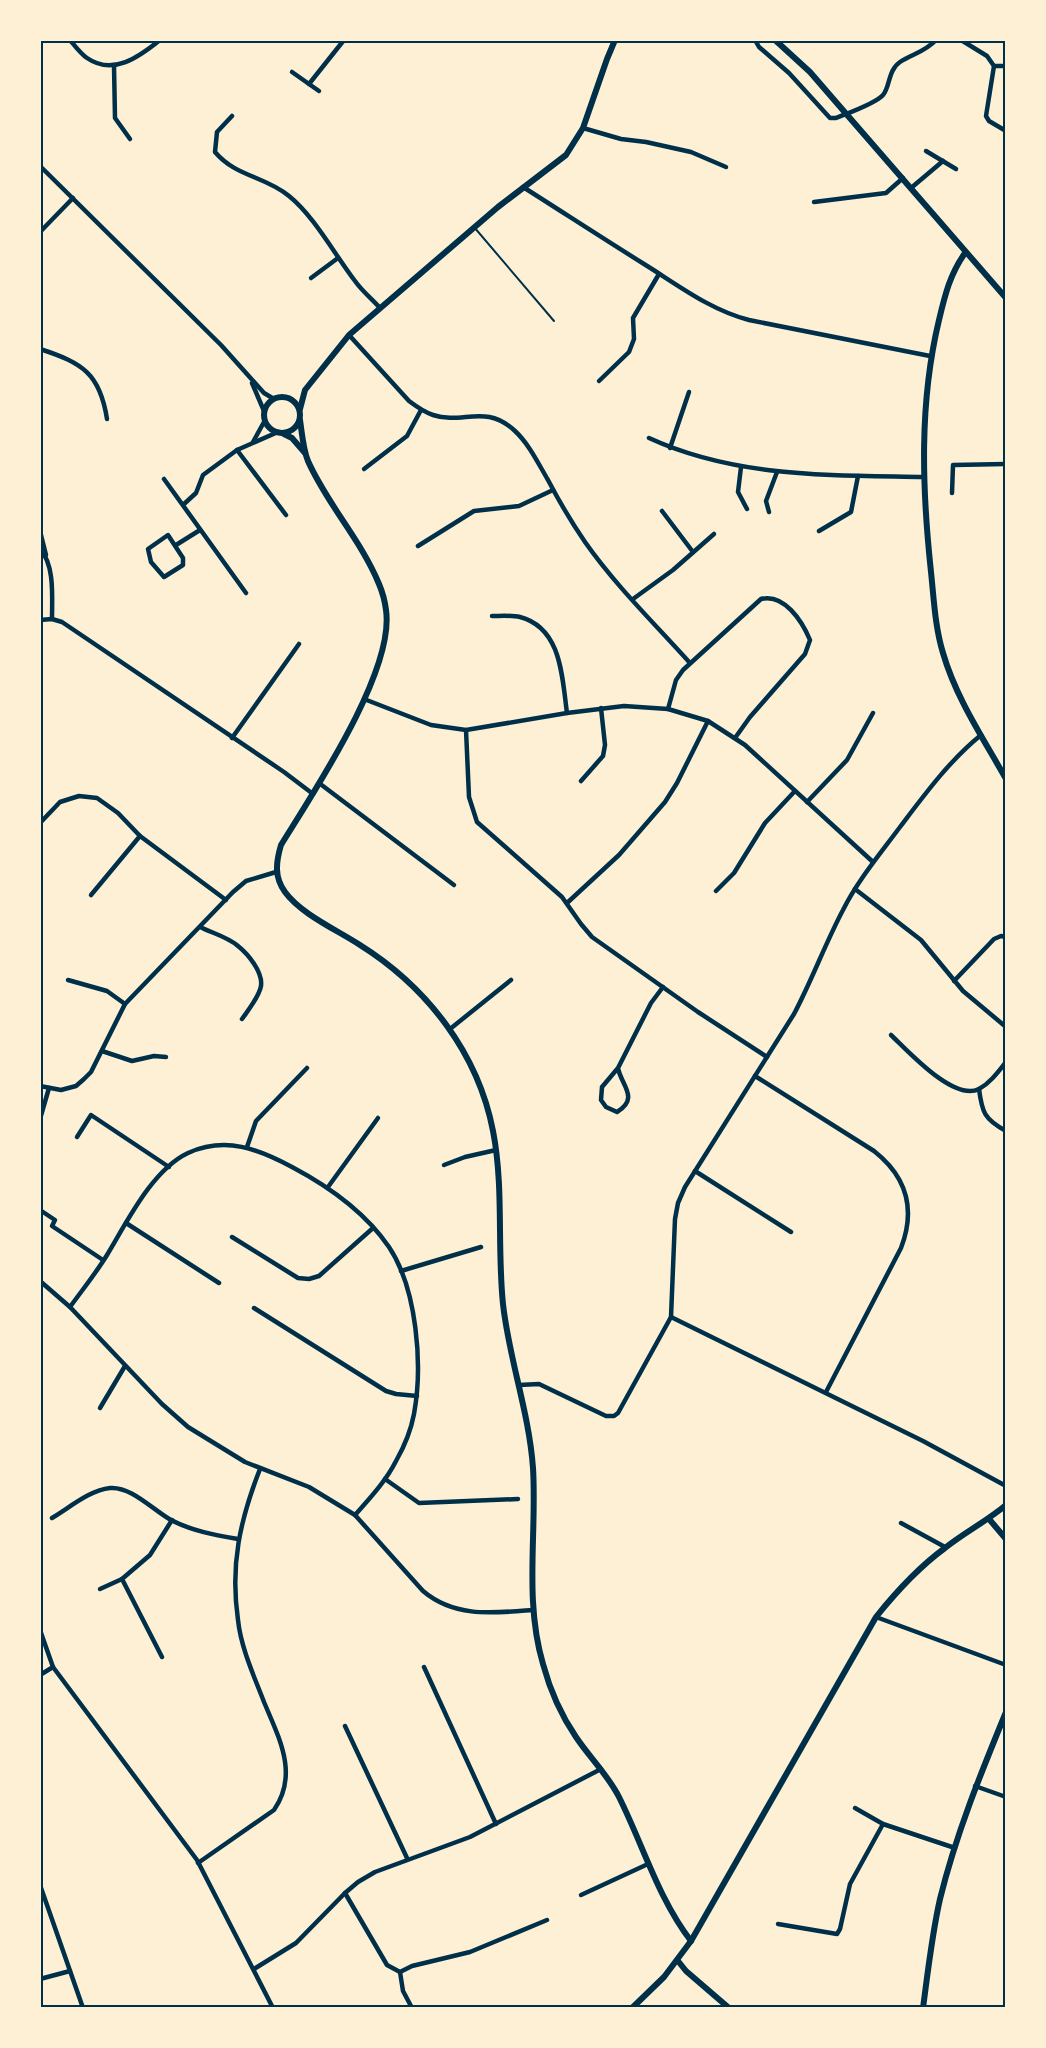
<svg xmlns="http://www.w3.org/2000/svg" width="1046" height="2048" font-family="Commissioner,sans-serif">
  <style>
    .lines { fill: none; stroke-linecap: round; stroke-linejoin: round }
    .service { stroke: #003049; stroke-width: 2 }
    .minor { stroke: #003049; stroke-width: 4.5 }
    .tertiary { stroke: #003049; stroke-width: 6 }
    .neatline { fill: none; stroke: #003049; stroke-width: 2 }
  </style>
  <rect width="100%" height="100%" fill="#fdf0d5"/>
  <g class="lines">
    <path class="service" d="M 474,227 L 554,321"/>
    <g class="minor">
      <path d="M 70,40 C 75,46 81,54 87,58 C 113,76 139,57 160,40"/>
      <path d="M 755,40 L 759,47 L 789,73 L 830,118 L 836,118 C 848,113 875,104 883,95 C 890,87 888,70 900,62 C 912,54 925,52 936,40"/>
      <path d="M 961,40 L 987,56 L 994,66 L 1006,66"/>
      <path d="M 114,66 L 115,118 L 130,139"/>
      <path d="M 994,66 L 986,116 L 989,121 L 1006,131"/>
      <path d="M 292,72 L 309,84"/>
      <path d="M 319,91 L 309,84 L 344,40"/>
      <path d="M 232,116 L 217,132 L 215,152 C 236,177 265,176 289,196 C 314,216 335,255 355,281 C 362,291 372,299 380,308"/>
      <path d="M 583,128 L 621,139 L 646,142 L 691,152 L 726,167"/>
      <path d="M 926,151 L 956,169"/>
      <path d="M 40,166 L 221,345 L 264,393 L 274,399"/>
      <path d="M 523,187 C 564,213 604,239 644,264 C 678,285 710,310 749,320 L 930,356"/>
      <path d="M 911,188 L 943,161"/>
      <path d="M 814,202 L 886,193 L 903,178"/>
      <path d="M 40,232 L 73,198"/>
      <path d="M 311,278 L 338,258"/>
      <path d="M 349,335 L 409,401 C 417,407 424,412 433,415 C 463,425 485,403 515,431 C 529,444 538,463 548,480 C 559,501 572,523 585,542 C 616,586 654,623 690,663"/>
      <path d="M 40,349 C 83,363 100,374 107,419"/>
      <path d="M 599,381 L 629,352 L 634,339 L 633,318 L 659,274"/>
      <path d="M 252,383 L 264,411"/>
      <path d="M 649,438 C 736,478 830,475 924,477"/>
      <path d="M 253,442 L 264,422"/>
      <path d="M 670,448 L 689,392"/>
      <path d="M 237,450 L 286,515"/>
      <path d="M 741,467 L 738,492 L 747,509"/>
      <path d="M 364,469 L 407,436 L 421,410"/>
      <path d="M 164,479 L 246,593"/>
      <path d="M 952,493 L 953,465 L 1006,464"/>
      <path d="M 184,504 L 196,493 L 203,475 L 237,450 L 278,432"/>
      <path d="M 662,511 L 693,552"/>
      <path d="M 769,512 L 766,501 L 777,472"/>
      <path d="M 40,531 L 46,555"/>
      <path d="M 819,531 L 851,512 L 858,476"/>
      <path d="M 168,535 L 183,558 L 183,565 L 164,577 L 151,562 L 148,549 Z"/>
      <path d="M 176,545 L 200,530"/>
      <path d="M 418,546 L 474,511 L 519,506 L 553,490"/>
      <path d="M 40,549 C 55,565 52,598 52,619"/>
      <path d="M 633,599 L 673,570 L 714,534"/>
      <path d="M 492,616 C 500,616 512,615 520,617 C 562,628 562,678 567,713"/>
      <path d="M 40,620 L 52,619 L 62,622 L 284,772 L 313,794"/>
      <path d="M 364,699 L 431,725 L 466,730 L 567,713 L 624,706 L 668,709 L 708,721 L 745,745 L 873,862"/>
      <path d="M 668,709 L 676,680 L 683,670 L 761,599 C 784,593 802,621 810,640 L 805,654 L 750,717 L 735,738"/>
      <path d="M 466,730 L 469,797 L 477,822 L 562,897 L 581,924 L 592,937 L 698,1012 L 767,1057"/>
      <path d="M 232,738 L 299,644"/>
      <path d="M 581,781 L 603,756 L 605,745 L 601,708"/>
      <path d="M 319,783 L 454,885"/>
      <path d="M 807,802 L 847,760 L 873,713"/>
      <path d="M 40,823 L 60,802 L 79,796 L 97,798 L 118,813 L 140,836 L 226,900"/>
      <path d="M 855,889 L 921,940 L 963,991 L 1006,1027"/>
      <path d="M 716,891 L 734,873 L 765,823 L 795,791"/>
      <path d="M 91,895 L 140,836"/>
      <path d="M 567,903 L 619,855 L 665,802 L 677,783 L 708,721"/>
      <path d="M 200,927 C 212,933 228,937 238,946 C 248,954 263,972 261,986 C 259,997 249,1009 242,1019"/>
      <path d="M 68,980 L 107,991 L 125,1004"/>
      <path d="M 954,981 L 994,939 L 1001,936 L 1006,937"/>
      <path d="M 450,1029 L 511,980"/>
      <path d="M 891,1035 C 908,1051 954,1102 979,1089 C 990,1083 998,1072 1006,1062"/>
      <path d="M 102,1051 L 132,1061 L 154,1056 L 166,1057"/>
      <path d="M 618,1068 C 621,1085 640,1098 617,1112 L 606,1107 L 601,1100 L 602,1087 L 618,1068 L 651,1003 L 663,987"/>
      <path d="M 755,1076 L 874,1151 C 907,1177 916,1209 901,1248 L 826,1392"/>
      <path d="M 40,1086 L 61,1090 L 76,1086 L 84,1079 L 91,1072 L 125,1004 L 233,892 L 246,881 L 276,872"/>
      <path d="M 979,1089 C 982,1112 984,1119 1006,1131"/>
      <path d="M 40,1119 L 49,1088"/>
      <path d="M 77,1137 L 91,1115 L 169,1167"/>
      <path d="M 247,1147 L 256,1121 L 307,1068"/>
      <path d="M 444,1165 L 465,1157 L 496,1150"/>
      <path d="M 695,1171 L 791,1232"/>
      <path d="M 328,1187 L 378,1118"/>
      <path d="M 40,1210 L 55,1220 L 52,1226 L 103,1260"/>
      <path d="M 126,1223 L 219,1283"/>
      <path d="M 232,1237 L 298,1278 L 309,1279 L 319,1276 L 373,1228"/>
      <path d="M 401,1271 L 481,1247"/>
      <path d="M 40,1281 L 70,1307 L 162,1404 L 188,1427 L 245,1462 L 309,1487 L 355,1515 L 423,1591 C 455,1618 493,1613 533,1610"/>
      <path d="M 70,1307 C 83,1289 96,1273 107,1255 C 127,1222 152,1170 188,1153 C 226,1136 258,1149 292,1167 C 328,1186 365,1212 389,1247 C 417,1289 423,1365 414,1414 C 411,1430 404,1447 396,1461 C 386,1481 370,1498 355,1515"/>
      <path d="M 254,1308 L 386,1391 L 396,1394 L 417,1396"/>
      <path d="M 671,1317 L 923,1441 L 1006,1486"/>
      <path d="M 519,1385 L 539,1384 L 606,1416 L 614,1416 L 618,1413 L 671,1317 L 675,1219 L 678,1203 L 685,1187 L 794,1014 C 812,980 825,944 843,910 C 858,880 880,854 900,827 C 925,794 949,761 981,735"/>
      <path d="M 100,1408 L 125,1366"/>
      <path d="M 385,1479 L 419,1503 L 518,1499"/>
      <path d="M 52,1518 C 69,1508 90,1490 110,1488 C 131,1486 153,1510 171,1520 C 192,1531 215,1535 238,1539"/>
      <path d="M 901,1523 L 945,1547"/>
      <path d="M 100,1589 L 122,1579"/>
      <path d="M 876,1617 L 1006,1665"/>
      <path d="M 40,1630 L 53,1667 L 197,1860 L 273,2008"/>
      <path d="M 162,1657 L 122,1579 L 150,1555 L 172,1520"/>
      <path d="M 424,1667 L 496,1824"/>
      <path d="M 40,1675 L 53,1667"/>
      <path d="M 345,1726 L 407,1858"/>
      <path d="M 975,1786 L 1006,1797"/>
      <path d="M 855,1808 L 883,1824 L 955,1848"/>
      <path d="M 198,1863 L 274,1810 C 299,1774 279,1738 264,1702 C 254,1676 241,1648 238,1620 C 230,1565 240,1520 260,1469"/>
      <path d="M 40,1885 L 83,2008"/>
      <path d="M 345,1893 L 387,1965 L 400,1972 L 412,1966 L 470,1952 L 547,1920"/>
      <path d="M 581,1895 L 648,1864"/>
      <path d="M 778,1924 L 837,1934 L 840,1929 L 850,1884 L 883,1824"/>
      <path d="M 254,1969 L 296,1943 L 345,1893 L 358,1882 L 375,1872 L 470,1837 L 601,1769"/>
      <path d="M 400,1972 L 403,1991 L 412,2008"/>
      <path d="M 40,1979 L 70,1971"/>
    </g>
    <g class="tertiary">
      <path d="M 775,40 L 810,72 L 829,94 L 1006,298"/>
      <path d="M 965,253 C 950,274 945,295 939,320 C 919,403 922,488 931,572 C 934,600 935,627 943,653 C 956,698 983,738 1006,779"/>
      <circle cx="282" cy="415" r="18"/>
      <path d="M 300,409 L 305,390 L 349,335 L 498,207 L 566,155 L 583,128 L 607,59 L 615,40"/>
      <path d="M 300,420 C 302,433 303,449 308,461 C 327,504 361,540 379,584 C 382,591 385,602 386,610 C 395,671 313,793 281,845 C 276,862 274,877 285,892 C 301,914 337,930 360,945 C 427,987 478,1053 493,1131 C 504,1187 497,1247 503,1304 C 509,1359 529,1412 533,1468 C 537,1533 524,1600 543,1664 C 550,1690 561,1715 576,1737 C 590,1758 608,1775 619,1797 C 643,1845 658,1898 691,1941"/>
      <path d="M 284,434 L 292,438 L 305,453"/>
      <path d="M 989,1519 L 1006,1539"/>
      <path d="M 678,1961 L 686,1971 L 729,2008"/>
      <path d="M 632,2008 L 664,1977 L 691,1941 L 876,1617 C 896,1592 919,1567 945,1548 C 965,1532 987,1521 1006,1505"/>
      <path d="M 923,2008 C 928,1971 932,1934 940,1899 C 956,1834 981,1773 1006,1712"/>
    </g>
  </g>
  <rect width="1046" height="2048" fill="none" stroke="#fdf0d5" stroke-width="84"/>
  <rect x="42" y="42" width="962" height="1964" class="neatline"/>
</svg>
